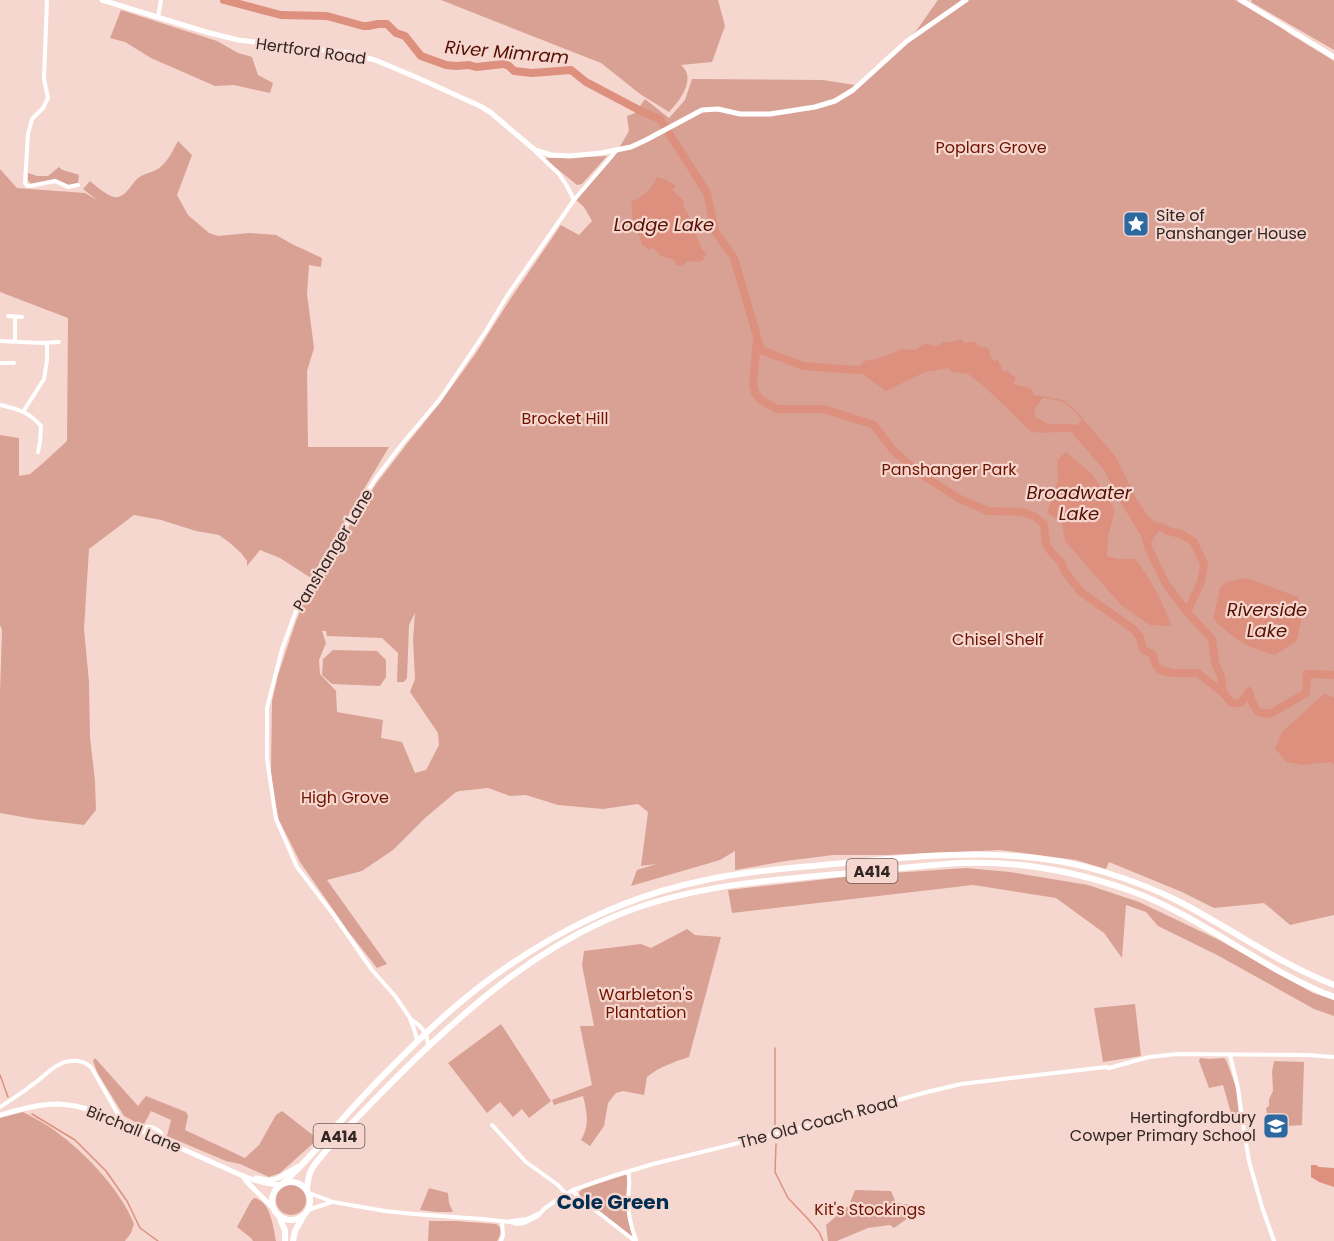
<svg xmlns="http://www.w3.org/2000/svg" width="1334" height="1241" font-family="Poppins,sans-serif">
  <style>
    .green { fill: #d8a194; fill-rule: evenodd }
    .water { fill: #de907e }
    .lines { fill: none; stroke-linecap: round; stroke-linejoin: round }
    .stream { stroke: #de907e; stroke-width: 1.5 }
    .river { stroke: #de907e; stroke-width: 8 }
    .minor { stroke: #fff; stroke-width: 4 }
    .secondary { stroke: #fff; stroke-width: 5 }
    .trunk { stroke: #fff; stroke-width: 6 }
    .labels { text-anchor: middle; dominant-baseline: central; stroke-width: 4.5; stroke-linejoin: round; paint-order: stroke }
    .shield { fill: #f6d7cf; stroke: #6c5b57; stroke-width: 1.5 }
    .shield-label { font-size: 15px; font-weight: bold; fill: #312623 }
    .street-label { font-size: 16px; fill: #312623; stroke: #f6d7cf }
    .park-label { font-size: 16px; fill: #6f1300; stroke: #f6d7cf }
    .poi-label { font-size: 16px; fill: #312623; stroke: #f6d7cf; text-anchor: start }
    .water-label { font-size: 18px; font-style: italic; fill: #551003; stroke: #f6d7cf }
    .quarter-label { font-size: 20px; font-weight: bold; fill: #012d51; stroke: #f6d7cf }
  </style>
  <rect width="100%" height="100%" fill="#f6d7cf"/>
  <g class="green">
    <path d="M 441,0 L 718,0 L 725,26 L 712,62 L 681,65 C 697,79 680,100 669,112 L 640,94 L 601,63 Z"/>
    <path d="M 938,0 L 1235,0 L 1282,28 L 1290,34 L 1334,61 L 1334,915 L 1290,925 L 1264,903 L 1214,908 L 1182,892 L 1109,862 L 1106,869 L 1076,860 L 1000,850 L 887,855 L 833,855 L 786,861 L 735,870 L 735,851 L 720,860 L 631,886 L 637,870 L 656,864 L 641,866 L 648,812 L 638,804 L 603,809 L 558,805 L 526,795 L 510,796 L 488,788 L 460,791 L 456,792 L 425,818 L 393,850 L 362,871 L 327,880 L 387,964 L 377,968 L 348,931 L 300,862 L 279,820 L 272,792 L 271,771 L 272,701 L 278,675 L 296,621 L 306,598 L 327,561 L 376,484 L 406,445 L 440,403 L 476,353 L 511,298 L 561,225 L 579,235 L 592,221 L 584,207 L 576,200 L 613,158 L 629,131 L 627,116 L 635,113 L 645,99 L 669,118 L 685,100 L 692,79 L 823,80 L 855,85 L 916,31 ZM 415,613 L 413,639 L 415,679 L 410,692 L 438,733 L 439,745 L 426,770 L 415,773 L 402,742 L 381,738 L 383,720 L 337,712 L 336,691 L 320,674 L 319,660 L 326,643 L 322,631 L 326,631 L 327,636 L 382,638 L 398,653 L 397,682 L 404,682 L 407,678 L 409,625 Z"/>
    <path d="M 1252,0 L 1334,0 L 1334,50 L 1251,2 Z"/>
    <path d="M 121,10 L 217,41 L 238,53 L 252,57 L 258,75 L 273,83 L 270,93 L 234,85 L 215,86 L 151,58 L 125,42 L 110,38 Z"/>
    <path d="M 178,141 L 192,155 L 177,195 L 188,215 L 209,233 L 218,236 L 249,233 L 276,235 L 292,244 L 322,258 L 321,267 L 309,265 L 307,294 L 314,348 L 307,371 L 308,447 L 389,447 L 311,578 L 280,558 L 260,550 L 247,566 L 247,561 L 241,553 L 230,543 L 219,535 L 196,531 L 161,520 L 134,515 L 89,549 L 84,629 L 89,682 L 90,737 L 95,781 L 96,810 L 84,825 L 34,819 L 0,813 L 0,693 L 2,630 L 0,625 L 0,435 L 19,438 L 19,476 L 30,474 L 42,464 L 67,441 L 68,318 L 0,292 L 0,169 L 17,188 L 85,193 L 97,200 L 83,189 L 90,181 C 95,185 110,199 118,197 C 127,195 132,183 138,178 C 143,174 150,173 156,170 C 167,164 172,152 178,141 Z"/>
    <path d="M 607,156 L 582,184 L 577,185 L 544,158 L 566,158 Z"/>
    <path d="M 59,167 C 63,172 73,172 79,175 L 78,183 L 69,185 L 56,179 L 31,184 L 28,180 L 28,173 L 37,176 L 48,176 Z"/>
    <path d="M 333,650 L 377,651 L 386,660 L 386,677 L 380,686 L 332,684 L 322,675 L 323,659 Z"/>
    <path d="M 966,868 L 1010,872 L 1088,885 L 1139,902 L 1219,940 L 1313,993 L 1334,1000 L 1334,1016 L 1314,1009 L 1217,955 L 1158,926 L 1146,912 L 1126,905 L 1122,958 L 1104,933 L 1056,898 L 973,885 L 732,913 L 728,890 L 862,875 Z"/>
    <path d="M 687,929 L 695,935 L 721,937 L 689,1057 C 674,1062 659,1067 647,1077 L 644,1095 L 623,1091 L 616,1093 L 608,1103 L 604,1126 L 590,1146 L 581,1140 C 590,1125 587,1112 583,1096 L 554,1105 L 552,1100 L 592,1085 L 580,1026 L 594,1026 L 582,965 L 584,951 L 641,944 L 651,948 Z"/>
    <path d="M 1135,1004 L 1141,1056 L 1103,1062 L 1094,1008 Z"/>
    <path d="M 501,1024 L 551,1101 L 529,1118 L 522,1109 L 513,1117 L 500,1102 L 487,1113 L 448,1063 Z"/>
    <path d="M 95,1058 L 138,1106 L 146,1096 L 186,1112 L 188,1116 L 185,1130 L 245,1158 L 259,1145 L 276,1115 L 282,1111 L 318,1139 L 280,1173 L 269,1177 L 240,1164 L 226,1161 L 167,1136 L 171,1120 L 151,1111 L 143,1126 L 124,1116 L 97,1072 L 93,1061 Z"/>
    <path d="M 1200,1058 L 1209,1059 L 1224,1058 L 1226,1060 L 1236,1087 L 1239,1118 L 1233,1120 L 1223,1085 L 1209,1088 L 1199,1061 Z"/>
    <path d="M 1274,1061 L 1304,1062 L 1302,1125 L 1277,1127 L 1276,1118 L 1273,1113 L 1267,1114 L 1266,1108 L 1269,1106 L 1269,1099 L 1273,1091 L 1272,1072 Z"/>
    <path d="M 23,1112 C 31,1116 40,1121 48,1126 C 81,1148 119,1187 134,1224 L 131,1233 L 125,1241 L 0,1241 L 0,1118 Z"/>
    <path d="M 625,1175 L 627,1175 L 628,1178 L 627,1213 L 632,1235 L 631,1236 L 581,1197 L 579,1193 L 581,1190 L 584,1188 Z"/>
    <circle cx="291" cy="1200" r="15"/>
    <path d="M 429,1188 L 448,1193 L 449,1203 L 453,1212 L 437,1212 L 420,1210 Z"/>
    <path d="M 855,1190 L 891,1191 L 896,1203 L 918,1206 L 918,1211 L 894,1228 L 890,1225 L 868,1228 L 837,1241 L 828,1241 L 826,1225 L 849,1205 Z"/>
    <path d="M 254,1198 C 271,1201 273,1227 276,1241 L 253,1241 L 251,1238 L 237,1227 L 251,1201 Z"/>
    <path d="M 429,1221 L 456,1221 L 496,1224 C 503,1228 501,1234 497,1241 L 428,1241 Z"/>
  </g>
  <g class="water">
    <path d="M 657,177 L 666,180 L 676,186 L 672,190 L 683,200 L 683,206 L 687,212 L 702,250 L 705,251 L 707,255 L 703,256 L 704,260 L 697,262 L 687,261 L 682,266 L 676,265 L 675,260 L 658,255 L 659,253 L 652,248 L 650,250 L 642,245 C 638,231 629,216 632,201 C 644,197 651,189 657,177 Z"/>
    <path d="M 961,339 L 965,343 L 976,342 L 977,346 L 985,347 L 989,349 L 990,356 L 994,361 L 998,360 L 1003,371 L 1008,371 L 1011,375 L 1014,376 L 1016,379 L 1013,383 C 1021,388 1032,385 1034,395 L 1043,397 L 1034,410 L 1036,417 L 1047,423 L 1043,429 L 1037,433 L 1030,431 L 985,387 L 968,374 L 951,372 L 949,368 L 925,372 L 886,391 L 857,370 L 864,361 L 880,358 L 903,349 L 915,350 L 926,343 C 933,347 937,347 944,341 L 949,343 Z"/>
    <path d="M 1082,418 L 1116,457 L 1136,498 L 1148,516 L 1161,527 L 1148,547 L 1122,505 L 1104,470 L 1073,434 Z"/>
    <path d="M 1066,452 L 1092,474 L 1115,510 L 1108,536 L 1107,556 L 1118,559 L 1135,559 C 1151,578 1162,602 1172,626 L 1150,625 L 1122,606 L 1065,541 L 1062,523 L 1047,513 L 1058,481 L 1057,460 Z"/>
    <path d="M 1247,578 L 1298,597 L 1303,612 L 1297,641 L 1275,655 C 1246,647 1235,640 1213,619 L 1220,588 L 1226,582 Z"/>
    <path d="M 1324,694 L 1334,697 L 1334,764 L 1330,762 L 1303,765 L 1286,762 L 1275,748 L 1282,732 Z"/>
    <path d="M 1311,1165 L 1316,1165 L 1319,1167 L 1334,1168 L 1334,1187 L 1319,1182 L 1311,1177 Z"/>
  </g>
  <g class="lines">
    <g class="stream">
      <path d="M 1043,397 L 1064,401 L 1082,418"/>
      <path d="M 0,1075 L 8,1097"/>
      <path d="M 32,1114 L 75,1140 L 106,1171 L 127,1201 L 140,1228 L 158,1241"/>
      <path d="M 775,1125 L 775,1048"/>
      <path d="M 776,1144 L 775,1172 L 788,1198 L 808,1219 L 819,1232 L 823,1241"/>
    </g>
    <g class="river">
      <path d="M 224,0 L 281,15 L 327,16 L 363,26 L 368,26 L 378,24 L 387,24 L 396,33 L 405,36 L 421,56 L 446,65 L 456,66 L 469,65 L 476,67 L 504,64 L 509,66 L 514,71 L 532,73 L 571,70 L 586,82 L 641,111 L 660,119 L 707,193 L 715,231 L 734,258 L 761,350 L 803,366 L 857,370 L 865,368"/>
      <path d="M 757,340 L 753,384 L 755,393 L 761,400 L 777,409 L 824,409 L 874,425 L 892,449 L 916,471 L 960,499 L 988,511 L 1023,512 L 1034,516 L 1044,524 L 1046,544 L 1051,552 L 1060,561 L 1065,572 L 1081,592 L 1133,629 L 1140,637 L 1143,649 L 1153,655 L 1155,664 L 1160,670 L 1173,673 L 1198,673 L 1223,693"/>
      <path d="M 1035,423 L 1043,429 C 1056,428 1070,426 1083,431"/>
      <path d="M 1151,526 L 1161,527 L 1168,531 L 1181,534 L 1194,542 L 1204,564 L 1201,582 L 1187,612"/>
      <path d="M 1146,538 L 1148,547 L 1166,584 L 1187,612 L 1212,639 L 1215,663 L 1221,676 L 1223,693 L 1232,703 L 1241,703 L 1249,691 L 1252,702 L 1258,712 L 1270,714 L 1306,693 L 1307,674 L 1334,675"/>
    </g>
    <g class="minor">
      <path d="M 47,0 L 44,79 L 48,98 L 43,108 L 32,119 L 28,134 L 25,183 L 27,186 L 30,186 L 55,181 L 68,187 L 78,185"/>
      <path d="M 158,17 L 161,0"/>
      <path d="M 536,152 L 559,174 L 567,186 L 574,200"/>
      <path d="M 8,316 L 22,317"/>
      <path d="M 0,341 L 43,343 L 59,342"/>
      <path d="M 15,341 L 15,317"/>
      <path d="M 0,363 L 14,363"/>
      <path d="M 0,405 C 18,409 29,412 41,426 L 40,442 L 38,452"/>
      <path d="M 23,412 L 44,379 L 47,360 L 47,343"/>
      <path d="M 410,1019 C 421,1025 428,1033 428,1046"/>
      <path d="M 417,1041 L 415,1032 L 410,1018 L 395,996 L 372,970 L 333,914 L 297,867 L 276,819 L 267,759 L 267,708 L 282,649 L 300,600 L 337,539 L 376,478 L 402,444 L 440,399 L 486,331 L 507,296 L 574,200 L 616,151"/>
      <path d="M 1230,1055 L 1238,1088 L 1243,1124 L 1249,1161 L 1262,1207 L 1274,1241"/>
      <path d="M 0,1107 C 11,1100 22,1093 32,1085 C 47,1075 57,1059 78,1061 C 84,1062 86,1063 91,1067 L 122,1121"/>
      <path d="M 492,1125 L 526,1162 L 558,1185 L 566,1194"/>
      <path d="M 143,1131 L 145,1127 C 153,1126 164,1131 162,1140"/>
      <path d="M 628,1172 C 631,1181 628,1191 628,1201 C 628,1215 631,1227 636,1240"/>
      <path d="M 573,1190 L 577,1196 L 635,1241"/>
      <path d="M 309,1193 L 333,1202 L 385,1211 L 414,1214 L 482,1219 L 511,1222 L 517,1224 L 524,1223 L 538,1216 L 544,1209 L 558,1199 L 573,1190 L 613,1176 L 653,1164 L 808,1126 L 923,1093 L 961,1084 L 1106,1067 L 1109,1068 L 1149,1057 L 1178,1054 L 1308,1055 L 1334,1057"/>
      <path d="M 308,1210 L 332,1202"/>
      <path d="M 511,1221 L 527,1219 L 540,1213"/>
      <path d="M 501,1241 L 503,1235 L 502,1221"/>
    </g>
    <g class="secondary">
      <path d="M 102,0 L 206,32 L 238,40 L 349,53 L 375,60 L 418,78 L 480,106 L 490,112 L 535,150 L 551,155 L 570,156 L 601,153 L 631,147 L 646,140 L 702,110 L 718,109 L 740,114 L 770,114 L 815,107 L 835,101 L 853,90 L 907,41 L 966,0"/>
      <path d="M 1241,0 L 1334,57"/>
      <path d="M 0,1115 C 19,1110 38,1104 58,1104 C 87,1105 114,1119 140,1130 C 165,1141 191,1153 216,1164 C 237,1173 257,1184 280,1185"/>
      <path d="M 243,1176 L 247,1182 L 274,1209"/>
      <path d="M 256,1178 C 279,1184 280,1175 299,1166"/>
    </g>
    <g class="trunk">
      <circle cx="291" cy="1201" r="19"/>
      <path d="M 283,1183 C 307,1162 326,1137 348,1113 C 372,1086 397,1061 423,1036 C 499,962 596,903 701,881 C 751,870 804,867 855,862 C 937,854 1024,847 1104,872 C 1131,880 1157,890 1182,903 C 1233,930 1280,964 1334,985"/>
      <path d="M 307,1189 C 308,1181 308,1174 313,1167 C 324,1151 339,1137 352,1123 C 378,1096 404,1069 431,1044 C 484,995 538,951 604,921 C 678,887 759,881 839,874 C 881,871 921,865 963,863 C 1019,861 1078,872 1131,891 C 1203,917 1262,970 1334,997"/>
      <path d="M 279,1216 L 285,1231 L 285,1241"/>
      <path d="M 293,1241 L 295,1231 L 303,1217"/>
    </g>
  </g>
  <defs>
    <symbol id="sight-square" viewBox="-11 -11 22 22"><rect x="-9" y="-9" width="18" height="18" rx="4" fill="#2d68a0" stroke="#f6d7cf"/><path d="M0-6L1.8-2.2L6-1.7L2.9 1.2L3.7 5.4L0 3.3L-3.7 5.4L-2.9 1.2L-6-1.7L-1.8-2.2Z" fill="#fff"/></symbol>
    <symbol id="school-square" viewBox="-11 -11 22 22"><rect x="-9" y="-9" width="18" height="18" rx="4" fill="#2d68a0" stroke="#f6d7cf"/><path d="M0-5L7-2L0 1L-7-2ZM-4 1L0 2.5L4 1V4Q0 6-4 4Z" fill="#fff"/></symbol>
  </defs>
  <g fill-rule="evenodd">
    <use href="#sight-square" x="1121" y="209" width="30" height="30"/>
    <use href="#school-square" x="1261" y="1111" width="30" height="30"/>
  </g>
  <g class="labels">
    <g class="shield">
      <rect x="846.5" y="859" width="51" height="24" rx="4.5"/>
      <rect x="313.5" y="1124" width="51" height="24" rx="4.5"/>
    </g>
    <g class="shield-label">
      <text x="872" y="871">A414</text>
      <text x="339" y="1136">A414</text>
    </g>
    <g class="street-label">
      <text transform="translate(311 51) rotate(8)">Hertford Road</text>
      <text transform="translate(333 550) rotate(-59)">Panshanger Lane</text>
      <text transform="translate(818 1122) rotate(-15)">The Old Coach Road</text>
      <text transform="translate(134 1129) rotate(22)">Birchall Lane</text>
    </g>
    <g class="park-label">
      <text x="991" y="147">Poplars Grove</text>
      <text x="565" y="418">Brocket Hill</text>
      <text x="949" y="469">Panshanger Park</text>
      <text x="998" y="639">Chisel Shelf</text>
      <text x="345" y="797">High Grove</text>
      <text x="646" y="994">Warbleton's<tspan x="646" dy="18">Plantation</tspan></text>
      <text x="870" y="1209">Kit's Stockings</text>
    </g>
    <g class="poi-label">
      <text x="1156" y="215">Site of<tspan x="1156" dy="18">Panshanger House</tspan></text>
      <text x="1256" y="1117" text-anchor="end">Hertingfordbury<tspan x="1256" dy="18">Cowper Primary School</tspan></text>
    </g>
    <g class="water-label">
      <text transform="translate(507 52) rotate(5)">River Mimram</text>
      <text x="664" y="224">Lodge Lake</text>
      <text x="1079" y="492">Broadwater<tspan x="1079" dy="21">Lake</tspan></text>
      <text x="1267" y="609">Riverside<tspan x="1267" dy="21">Lake</tspan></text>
    </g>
    <g class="quarter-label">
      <text x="613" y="1202">Cole Green</text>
    </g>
  </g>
</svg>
